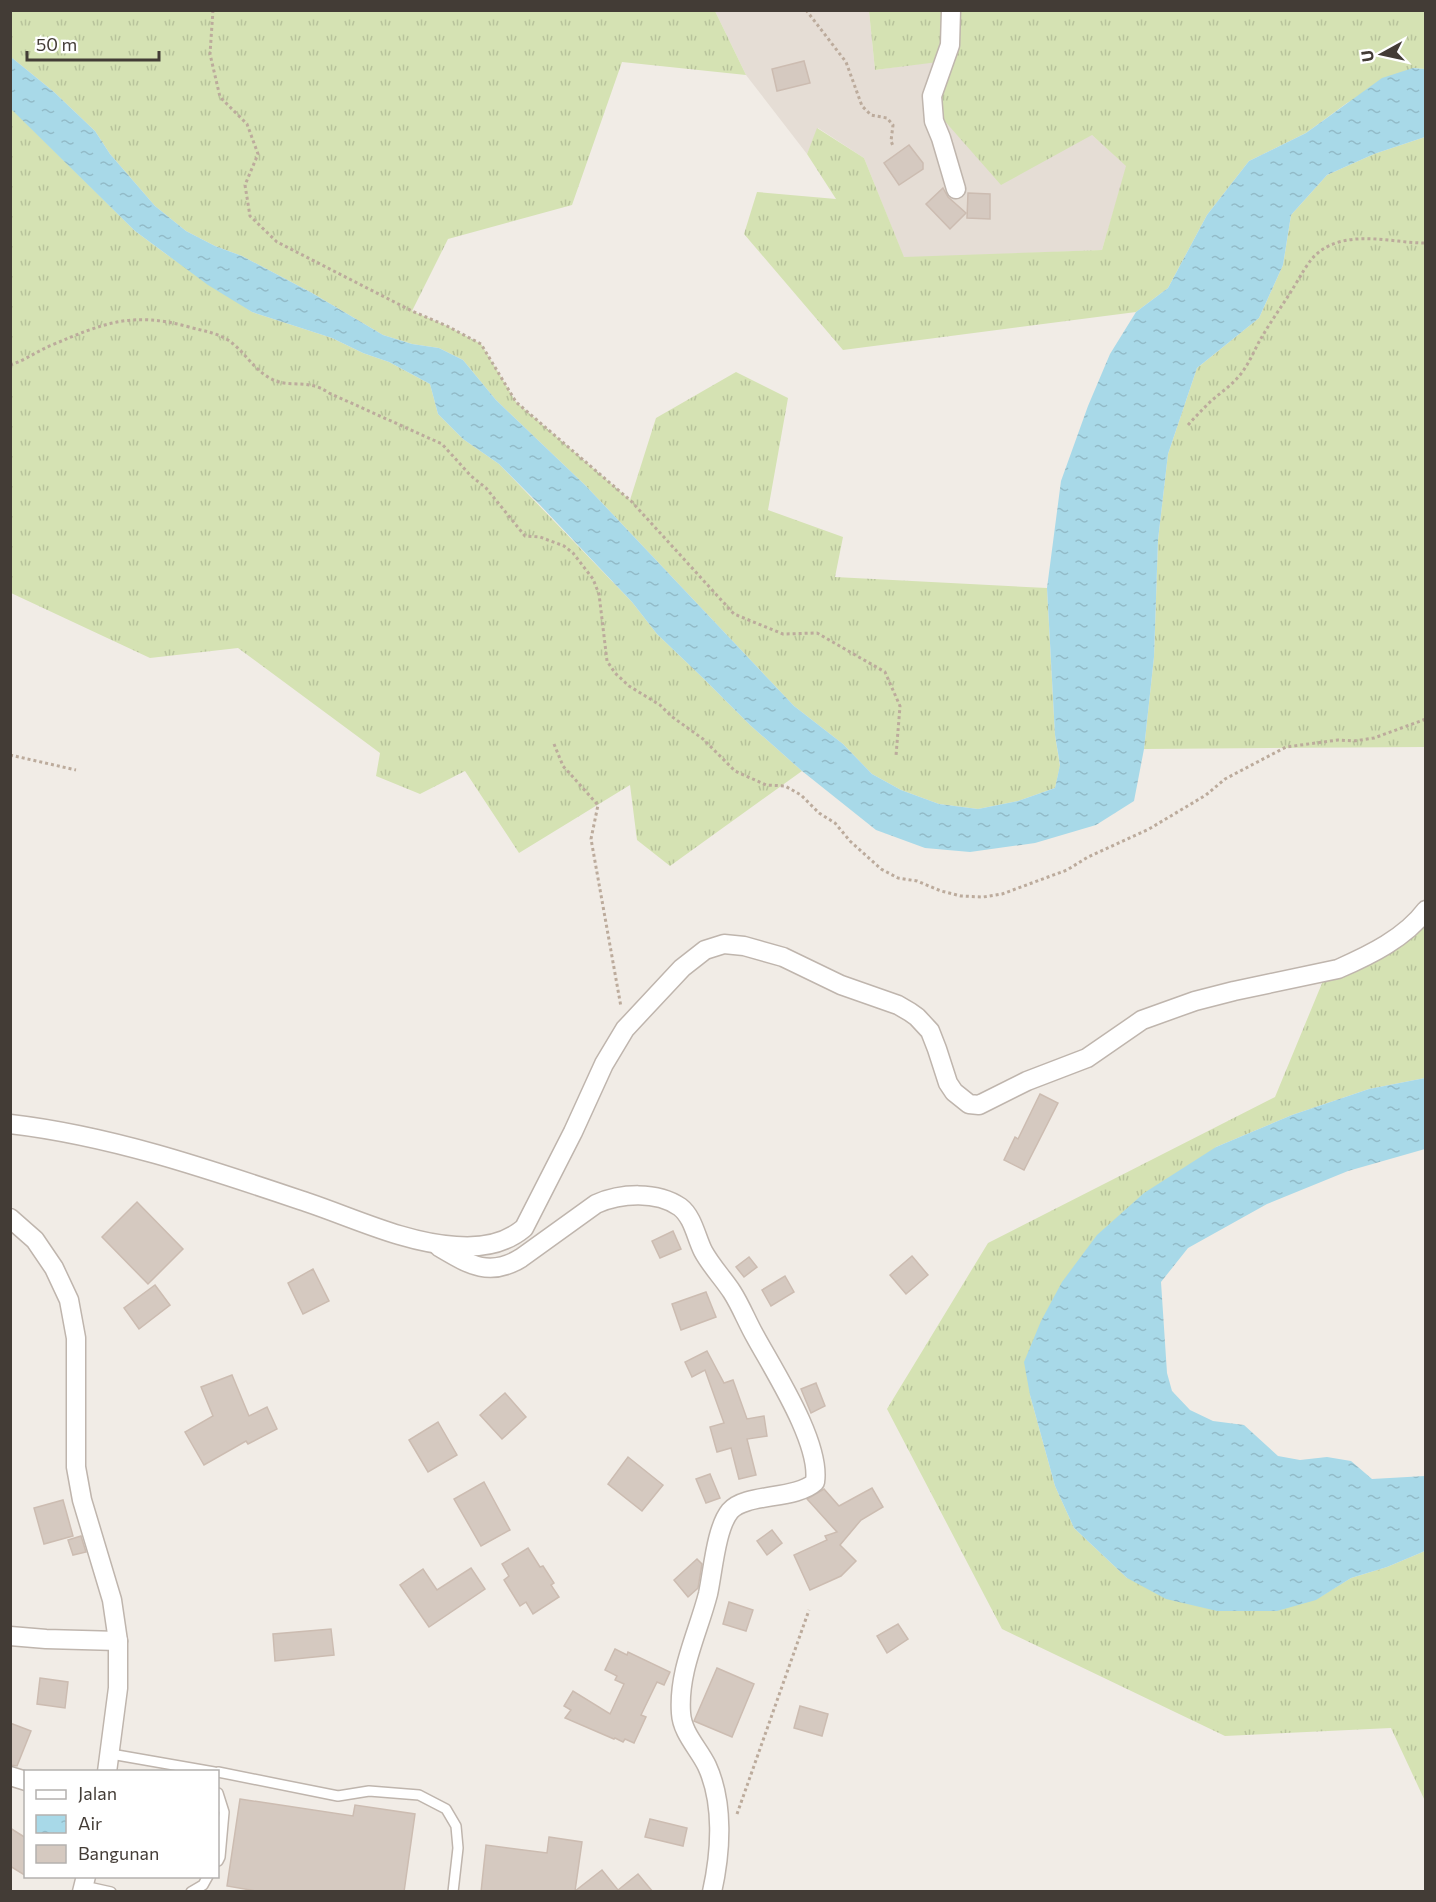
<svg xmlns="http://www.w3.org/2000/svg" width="1436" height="1902" font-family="Commissioner,sans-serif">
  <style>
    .residential { fill: #e5ddd5 }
    .grass { fill: url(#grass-tufts) }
    .water { fill: url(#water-ripples) }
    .building { fill: #d5c9c0; stroke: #ccbcb1; stroke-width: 1.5 }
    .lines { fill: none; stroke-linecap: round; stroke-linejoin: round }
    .service-casing { stroke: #bfb5ad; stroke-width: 12 }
    .minor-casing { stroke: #bfb5ad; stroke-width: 21 }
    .path { stroke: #bcab9c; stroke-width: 3; stroke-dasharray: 3 3; stroke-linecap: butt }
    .service { stroke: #fff; stroke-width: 9 }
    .minor { stroke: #fff; stroke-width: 18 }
  </style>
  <defs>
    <pattern id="grass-tufts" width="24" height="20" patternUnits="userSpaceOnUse" patternTransform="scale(1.5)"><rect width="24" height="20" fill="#d5e2b3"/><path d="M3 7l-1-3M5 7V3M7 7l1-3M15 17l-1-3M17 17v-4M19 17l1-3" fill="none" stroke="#b8c39b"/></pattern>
    <pattern id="water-ripples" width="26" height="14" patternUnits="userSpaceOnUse" patternTransform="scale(1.5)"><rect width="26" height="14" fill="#a8d9e8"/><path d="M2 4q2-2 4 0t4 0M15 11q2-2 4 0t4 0" fill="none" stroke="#92bbc8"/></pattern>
  </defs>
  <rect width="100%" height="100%" fill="#f1ece6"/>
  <path class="residential" d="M 715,11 L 869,11 L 875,70 L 946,60 L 1092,135 L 1127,166 L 1102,250 L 904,258 L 864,158 L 818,128 L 807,154 L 746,75 Z"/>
  <g class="grass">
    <path d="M 1420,10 L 1425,12 L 1425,69 L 1413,68 L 1347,103 L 1306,133 L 1249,161 L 1207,215 L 1168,288 L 1136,312 L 843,350 L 744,234 L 757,192 L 836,199 L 807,154 L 817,128 L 864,158 L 904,257 L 1102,250 L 1126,166 L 1092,135 L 1001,185 L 935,110 L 946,61 L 875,70 L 869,11 Z"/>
    <path d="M 11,11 L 715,11 L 746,75 L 622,62 L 572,205 L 448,239 L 412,311 L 447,326 L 481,344 L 516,402 L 630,500 L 656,418 L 736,372 L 788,398 L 768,510 L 843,537 L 835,577 L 1047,588 L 1055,735 L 1060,766 L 1055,788 L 1018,801 L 978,809 L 939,804 L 901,790 L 872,774 L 843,744 L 794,706 L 586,486 L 496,400 L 463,360 L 439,348 L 412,344 L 383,335 L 312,293 L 242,256 L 215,246 L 186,231 L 155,206 L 110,154 L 95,131 L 54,92 L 11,57 Z"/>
    <path d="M 10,107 L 135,231 L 166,254 L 252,312 L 332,338 L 363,353 L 389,362 L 430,384 L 438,414 L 463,439 L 499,464 L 632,602 L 657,634 L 704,679 L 750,725 L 802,771 L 670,866 L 637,840 L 630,785 L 519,853 L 465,771 L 420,794 L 376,776 L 380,753 L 238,648 L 150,658 L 11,593 Z"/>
    <path d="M 1425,137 L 1425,747 L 1144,749 L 1154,657 L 1158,540 L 1168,454 L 1197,368 L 1259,318 L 1283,265 L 1291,215 L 1327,175 L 1374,154 Z"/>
    <path d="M 1423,926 L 1425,928 L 1425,1078 L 1369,1089 L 1292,1115 L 1216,1147 L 1030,1395 L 1055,1486 L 1074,1528 L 1127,1578 L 1315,1600 L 1351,1578 L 1387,1567 L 1425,1551 L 1425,1801 L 1391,1728 L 1225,1736 L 1002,1629 L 887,1409 L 988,1243 L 1275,1097 L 1325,976 Z"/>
  </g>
  <g class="water">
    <path d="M 11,57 L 54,92 L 95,131 L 110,154 L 155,206 L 186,231 L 215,246 L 242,256 L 312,293 L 383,335 L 412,344 L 439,348 L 463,360 L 496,400 L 586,486 L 794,706 L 843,744 L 872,774 L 901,790 L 939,804 L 978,809 L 1018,801 L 1055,788 L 1060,765 L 1055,735 L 1047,588 L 1061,481 L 1088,406 L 1110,354 L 1136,312 L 1168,288 L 1207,215 L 1249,161 L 1306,133 L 1382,78 L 1413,68 L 1425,69 L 1425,137 L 1374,154 L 1327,175 L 1291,215 L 1283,265 L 1259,318 L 1197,368 L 1168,454 L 1158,540 L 1154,657 L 1144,749 L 1134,801 L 1096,825 L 1035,843 L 970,852 L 925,848 L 876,830 L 802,771 L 750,725 L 704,679 L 657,634 L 632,602 L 540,505 L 499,464 L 463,439 L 438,414 L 430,384 L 389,362 L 363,353 L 332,338 L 252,312 L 208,285 L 135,231 L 12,110 Z"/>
    <path d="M 1425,1078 L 1425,1149 L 1348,1171 L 1267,1204 L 1188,1248 L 1161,1282 L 1167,1373 L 1172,1391 L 1190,1410 L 1213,1421 L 1244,1425 L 1278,1456 L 1300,1460 L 1327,1457 L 1351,1461 L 1372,1479 L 1425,1476 L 1425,1551 L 1387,1567 L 1351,1578 L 1316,1600 L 1277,1611 L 1217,1611 L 1166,1599 L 1127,1578 L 1074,1528 L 1055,1486 L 1030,1395 L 1024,1362 L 1041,1321 L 1062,1282 L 1097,1235 L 1144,1193 L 1216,1147 L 1292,1115 L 1369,1089 Z"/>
  </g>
  <g class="building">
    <path d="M 804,61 L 810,83 L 777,91 L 772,69 Z"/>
    <path d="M 909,145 L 923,163 L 923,169 L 899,185 L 884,163 Z"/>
    <path d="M 943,188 L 948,197 L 966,213 L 950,229 L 926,204 Z"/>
    <path d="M 968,193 L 990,194 L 990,219 L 967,218 Z"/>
    <path d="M 1040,1094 L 1058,1103 L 1024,1170 L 1004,1160 L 1015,1137 L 1018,1139 Z"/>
    <path d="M 137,1202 L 183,1249 L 148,1284 L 102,1237 Z"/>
    <path d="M 673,1231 L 681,1249 L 660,1258 L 652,1241 Z"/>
    <path d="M 912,1256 L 928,1275 L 906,1294 L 890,1275 Z"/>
    <path d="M 749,1257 L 757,1267 L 744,1277 L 736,1267 Z"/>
    <path d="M 313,1269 L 329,1301 L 303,1314 L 288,1283 Z"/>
    <path d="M 785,1276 L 794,1292 L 771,1306 L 762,1290 Z"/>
    <path d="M 155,1285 L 170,1305 L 139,1329 L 124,1308 Z"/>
    <path d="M 706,1292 L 716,1317 L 681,1330 L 672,1304 Z"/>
    <path d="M 707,1351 L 724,1383 L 733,1380 L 747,1419 L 764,1416 L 767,1436 L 747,1439 L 756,1475 L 739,1479 L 731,1448 L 717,1452 L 710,1427 L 724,1423 L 705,1370 L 692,1377 L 685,1362 Z"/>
    <path d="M 232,1375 L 249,1416 L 267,1407 L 277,1429 L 248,1444 L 246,1441 L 204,1465 L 185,1432 L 213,1416 L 201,1387 Z"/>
    <path d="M 816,1383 L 825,1406 L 811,1413 L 801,1389 Z"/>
    <path d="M 505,1393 L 526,1417 L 502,1439 L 480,1415 Z"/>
    <path d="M 438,1422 L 457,1455 L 428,1472 L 409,1440 Z"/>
    <path d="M 628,1457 L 663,1485 L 642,1511 L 608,1484 Z"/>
    <path d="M 710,1474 L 720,1498 L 706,1503 L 696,1479 Z"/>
    <path d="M 484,1482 L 510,1530 L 481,1546 L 454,1499 Z"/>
    <path d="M 872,1488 L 883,1507 L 861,1520 L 840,1545 L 856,1561 L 841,1576 L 810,1590 L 794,1555 L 827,1540 L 825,1536 L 837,1532 L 807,1499 L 824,1489 L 839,1506 Z"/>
    <path d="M 63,1500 L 73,1536 L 44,1544 L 34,1508 Z"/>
    <path d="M 772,1530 L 782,1543 L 767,1555 L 757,1541 Z"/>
    <path d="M 81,1536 L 86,1552 L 73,1555 L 68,1540 Z"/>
    <path d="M 528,1548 L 540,1567 L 543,1566 L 554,1583 L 551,1585 L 559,1597 L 533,1614 L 526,1602 L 520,1606 L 504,1580 L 509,1576 L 502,1564 Z"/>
    <path d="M 697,1559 L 702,1564 L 698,1588 L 688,1597 L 674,1580 Z"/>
    <path d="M 471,1568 L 485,1589 L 429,1627 L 400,1585 L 423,1569 L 437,1590 Z"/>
    <path d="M 729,1602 L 753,1610 L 746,1631 L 723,1624 Z"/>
    <path d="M 898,1624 L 908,1639 L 887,1653 L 877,1636 Z"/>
    <path d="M 331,1629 L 334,1655 L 275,1661 L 273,1634 Z"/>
    <path d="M 615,1649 L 627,1655 L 628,1652 L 670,1672 L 664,1685 L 657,1682 L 641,1715 L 646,1717 L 634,1743 L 625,1739 L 623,1742 L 615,1738 L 614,1739 L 565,1718 L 571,1710 L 564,1706 L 573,1691 L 610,1714 L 624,1684 L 615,1680 L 617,1676 L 605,1670 Z"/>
    <path d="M 717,1668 L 754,1684 L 732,1737 L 694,1721 Z"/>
    <path d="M 40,1678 L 68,1682 L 65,1708 L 37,1704 Z"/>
    <path d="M 800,1706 L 828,1714 L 822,1736 L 794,1728 Z"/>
    <path d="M 10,1723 L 31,1731 L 17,1766 L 10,1765 Z"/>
    <path d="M 240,1799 L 353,1816 L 355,1805 L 415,1814 L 404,1892 L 262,1892 L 227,1886 Z"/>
    <path d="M 650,1819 L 687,1828 L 683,1846 L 645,1837 Z"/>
    <path d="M 10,1828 L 26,1838 L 26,1876 L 10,1866 Z"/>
    <path d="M 549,1837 L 582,1842 L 575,1891 L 602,1870 L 618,1890 L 638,1874 L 653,1892 L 481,1892 L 486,1845 L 547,1853 Z"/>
  </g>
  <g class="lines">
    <defs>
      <g id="service">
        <path d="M 111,1754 L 214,1772"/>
        <path d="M 218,1772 L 338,1796 L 369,1791 L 419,1795 L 446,1809 L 456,1826 L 458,1848 L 453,1892"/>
        <path d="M 218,1793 L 224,1812 L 220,1857 L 218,1861"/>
        <path d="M 84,1886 L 111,1892"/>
        <path d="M 191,1892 L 203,1885 L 208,1876"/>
      </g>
      <g id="minor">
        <path d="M 951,10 L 950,45 L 932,96 L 934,121 L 941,138 L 956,189"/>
        <path d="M 10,1124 C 113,1136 211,1170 309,1203 C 356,1219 406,1243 456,1246 C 481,1248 505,1244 524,1228 L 573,1132 L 604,1064 L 625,1029 L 682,968 L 705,950 L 724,944 L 744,946 L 783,957 L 841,985 L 898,1005 L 910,1012 L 917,1017 L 930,1031 L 937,1049 L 948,1083 L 954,1092 L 969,1104 L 979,1105 L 1027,1081 L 1087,1058 L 1142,1020 L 1195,1001 L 1234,991 L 1338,969 C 1370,955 1405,938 1426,910"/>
        <path d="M 10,1218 L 35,1240 L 54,1268 L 69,1300 L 76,1338 L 76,1467 L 82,1500 L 112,1600 L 118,1641 L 118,1688 L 107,1772"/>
        <path d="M 439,1247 C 468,1264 489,1278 521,1258 L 596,1204 C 621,1193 657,1191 680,1207 C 693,1217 696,1237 703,1251 C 711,1266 723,1278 732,1292 C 741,1306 747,1322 755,1336 C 774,1371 821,1443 815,1482 C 796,1500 745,1493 730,1511 C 716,1528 713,1571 708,1594 C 698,1633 678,1671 681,1713 C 682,1733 699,1749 707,1766 C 724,1803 721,1852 712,1892"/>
        <path d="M 10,1636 L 46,1639 L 118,1641"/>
        <path d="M 10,1776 L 26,1781"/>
        <path d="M 82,1892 L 86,1876"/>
      </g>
    </defs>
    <use href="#service" class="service-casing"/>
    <use href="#minor" class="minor-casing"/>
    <g class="path">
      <path d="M 213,10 L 210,54 L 220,97 L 247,124 L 258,154 L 245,185 L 250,216 L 277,242 L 412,311 L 447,326 L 481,344 L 516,402 L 631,501 L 734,614 L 783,634 L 817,633 L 885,672 L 900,706 L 896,756"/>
      <path d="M 806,10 L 846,62 L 862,106 L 871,115 L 887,118 L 893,125 L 891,141 L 893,146"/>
      <path d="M 10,365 C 26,360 37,351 52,345 C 104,323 132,311 189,327 C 203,331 215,332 228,340 C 243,350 253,368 268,377 C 288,390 306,377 329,393 L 442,444 L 471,476 L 486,488 L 525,536 L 540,537 L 564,546 L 573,553 L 593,579 L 599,594 L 607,661 L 615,673 L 629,686 L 660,705 L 671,716 L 703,739 L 735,771 L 766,785 L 785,786 L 801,795 L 819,813 L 835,823 L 850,841 L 881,869 L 898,878 L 917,881 L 941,891 L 961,896 L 983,897 L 1002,894 L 1067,870 L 1088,857 L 1149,829 L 1206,795 L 1225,779 L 1286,747 L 1338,740 L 1354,741 L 1374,738 L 1426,719"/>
      <path d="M 1188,425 C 1195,417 1202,410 1210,402 C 1221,392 1234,384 1243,371 C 1251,360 1256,346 1263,335 C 1273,318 1285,302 1295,285 C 1308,264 1313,250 1339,242 C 1368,234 1397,243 1426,243"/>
      <path d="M 554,744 L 563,766 L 598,805 L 591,839 L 621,1007"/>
      <path d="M 10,755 L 76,770"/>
      <path d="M 737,1814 L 809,1610"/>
    </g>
    <use href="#service" class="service"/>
    <use href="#minor" class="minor"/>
  </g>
  <rect width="1436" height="1902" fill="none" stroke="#433c36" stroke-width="24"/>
  <rect x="24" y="1770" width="195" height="108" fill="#ffffff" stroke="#b4b1af" stroke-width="1.5"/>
  <rect x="36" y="1790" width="30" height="9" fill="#ffffff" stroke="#b4b1af" stroke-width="1.5"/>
  <text x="78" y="1800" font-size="18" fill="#433c36">Jalan</text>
  <rect x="36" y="1815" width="30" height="18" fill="url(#water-ripples)" stroke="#b4b1af" stroke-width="1.5"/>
  <text x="78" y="1830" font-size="18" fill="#433c36">Air</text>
  <rect x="36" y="1845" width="30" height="18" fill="#d5c9c0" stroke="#b4b1af" stroke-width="1.5"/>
  <text x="78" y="1860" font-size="18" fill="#433c36">Bangunan</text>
  <g transform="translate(1382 54) rotate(262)" stroke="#ffffff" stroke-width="4.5" paint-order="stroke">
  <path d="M0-4.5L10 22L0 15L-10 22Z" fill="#433c36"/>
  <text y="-9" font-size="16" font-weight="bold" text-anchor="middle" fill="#433c36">U</text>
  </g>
  <path d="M27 51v9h132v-9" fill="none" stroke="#433c36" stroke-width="3"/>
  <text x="36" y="51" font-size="18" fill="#433c36" stroke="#ffffff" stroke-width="4.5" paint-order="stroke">50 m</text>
</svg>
